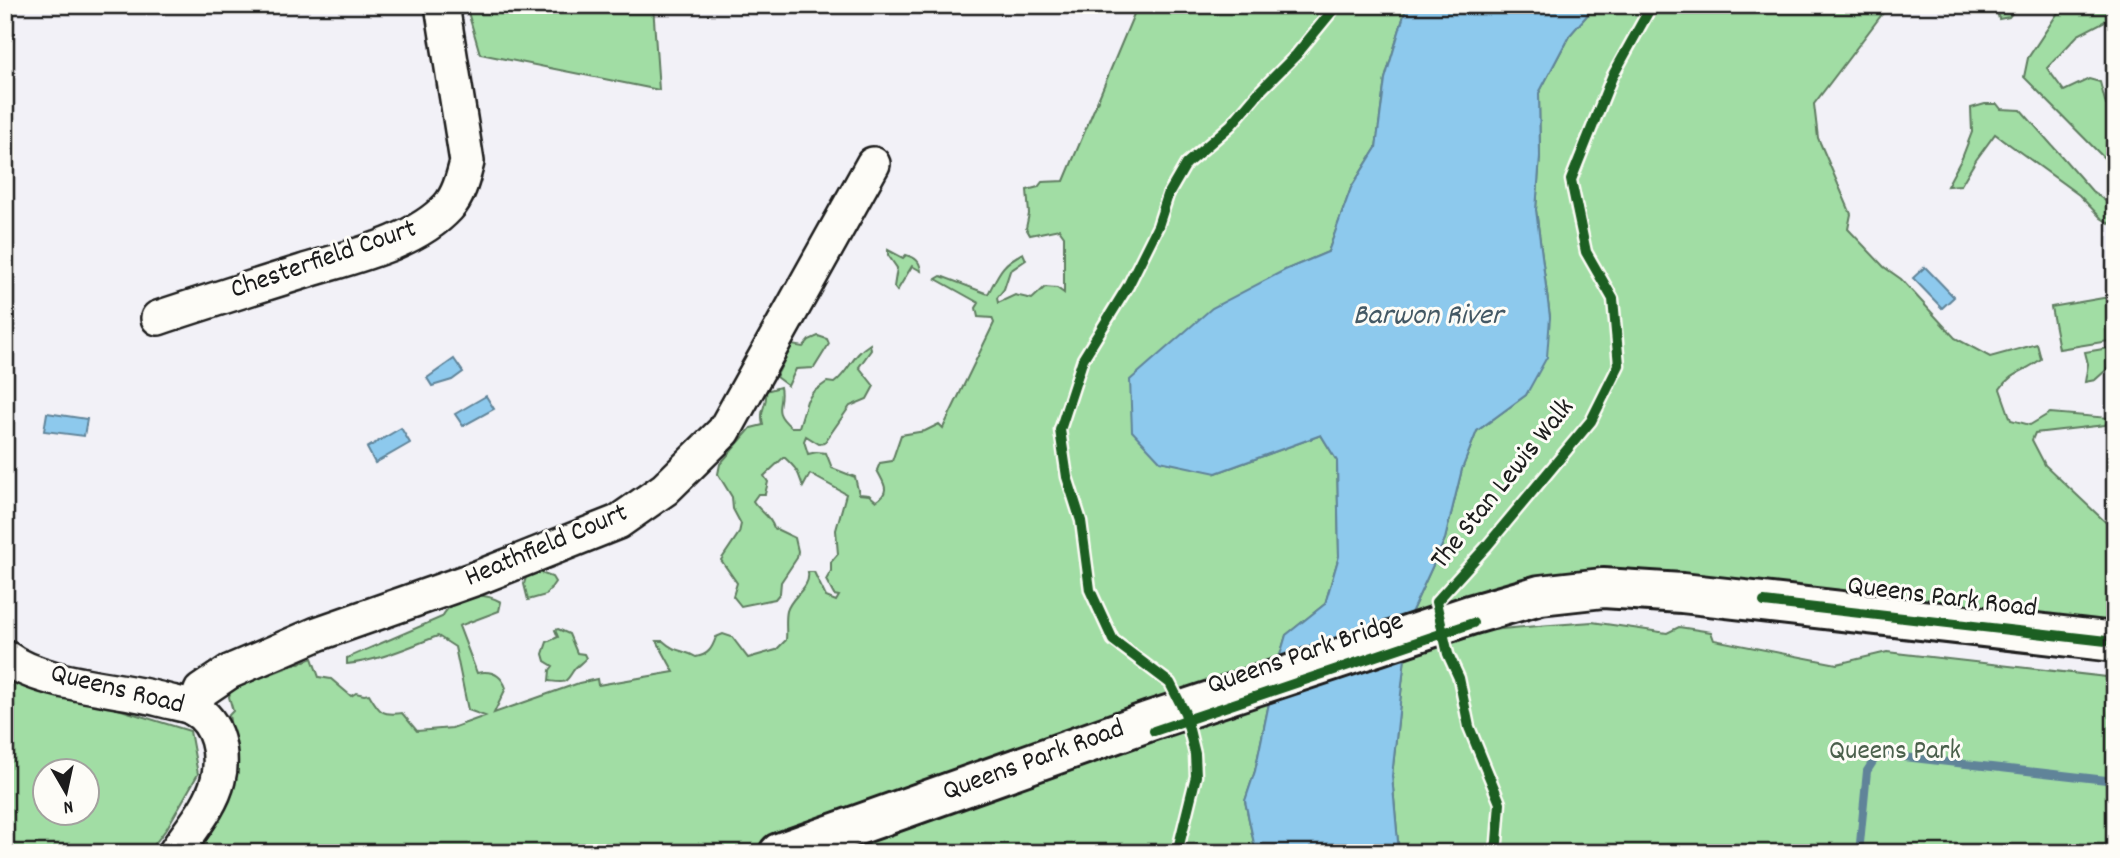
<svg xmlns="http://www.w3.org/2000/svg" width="2120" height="858" font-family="Dekko,sans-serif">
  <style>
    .green { fill: #a1dda4; stroke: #5e7c60; stroke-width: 2; fill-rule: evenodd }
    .water { fill: #8dc9ed; stroke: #608499; stroke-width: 2 }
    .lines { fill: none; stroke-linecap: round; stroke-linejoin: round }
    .stream { stroke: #608499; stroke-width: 8 }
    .minor-casing { stroke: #1c1c1c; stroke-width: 38 }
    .major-casing { stroke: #1c1c1c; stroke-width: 44 }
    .minor { stroke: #fdfcf7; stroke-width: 33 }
    .major { stroke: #fdfcf7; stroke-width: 38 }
    .cycleway-casing { stroke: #fdfcf7; stroke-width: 15 }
    .cycleway { stroke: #1b5e20; stroke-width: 10 }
    .labels { text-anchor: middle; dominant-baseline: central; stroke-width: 6; stroke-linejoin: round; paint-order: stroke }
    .street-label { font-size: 28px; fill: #1c1c1c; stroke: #fdfcf7 }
    .park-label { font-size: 28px; fill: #4b604c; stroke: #fdfcf7 }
    .water-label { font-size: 30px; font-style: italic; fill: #445965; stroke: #fdfcf7 }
  </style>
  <rect width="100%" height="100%" fill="#f2f1f7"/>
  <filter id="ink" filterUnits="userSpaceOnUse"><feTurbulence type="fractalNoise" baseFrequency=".0143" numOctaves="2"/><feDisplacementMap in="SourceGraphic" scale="14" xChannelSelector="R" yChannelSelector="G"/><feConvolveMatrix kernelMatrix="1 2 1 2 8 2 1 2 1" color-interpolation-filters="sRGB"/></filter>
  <g filter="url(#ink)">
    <g class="green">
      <path d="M 466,5 L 653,5 L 659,90 L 480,54 Z"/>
      <path d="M 1116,5 L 1407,5 L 1385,79 L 1376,148 L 1351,188 L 1328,252 L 1285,270 L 1216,473 L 1321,435 L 1337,461 L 1339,556 L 1325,604 L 1286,635 L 1276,669 L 1255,771 L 1245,801 L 1256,853 L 198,853 L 215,827 L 237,766 L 229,715 L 233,711 L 229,697 L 232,684 L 242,685 L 312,658 L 319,677 L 331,679 L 351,696 L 356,693 L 364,695 L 369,694 C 379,711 381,716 402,713 L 417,731 L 452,728 L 485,716 L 468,710 L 455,647 L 438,636 C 408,647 379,661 347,664 L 347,658 L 442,617 C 454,595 479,590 501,602 L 499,611 L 459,626 L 477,673 C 491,670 501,674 506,688 L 494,713 L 579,683 L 597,679 L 598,685 L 674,672 L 657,641 L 663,641 C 676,653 682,649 696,657 C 708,655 712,649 716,637 L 723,634 L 732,637 L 748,658 L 776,650 L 786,640 C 787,631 785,620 787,611 C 791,596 811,588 808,572 L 814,572 L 826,597 L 836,601 L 839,596 L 834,595 L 826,580 L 831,571 L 831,562 L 838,554 L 836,530 L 846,494 L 810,474 L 803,487 C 798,471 797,469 784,457 L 764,476 L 768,482 L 765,494 L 758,494 L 753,501 C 760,512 770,515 774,528 L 795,538 L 798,551 L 797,558 L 781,582 L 780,593 L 775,599 L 741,606 L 733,596 L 737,583 L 721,560 L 739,533 L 741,524 L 733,509 L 732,497 L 718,474 L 720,464 L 751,428 L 763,425 C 759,407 768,406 766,391 L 780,387 C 784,406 770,409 791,427 L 799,427 L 807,401 L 813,392 L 827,382 L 834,383 C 849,372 852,355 870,344 L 871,350 L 859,367 L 874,386 L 867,399 L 850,406 L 824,443 L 819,444 L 806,436 L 804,441 L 808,454 L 817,452 L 826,453 L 832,468 L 855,477 L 859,494 L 869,495 L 876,501 C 892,491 883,483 877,470 L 880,463 L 892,461 L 901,435 L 925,431 L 939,424 L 943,428 L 994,323 L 992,318 L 978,317 L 976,308 L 979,303 L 936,279 L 941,276 L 988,294 C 999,273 1001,264 1023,253 L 1026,260 L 1010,271 L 1004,289 L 997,298 L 998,303 L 1015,295 L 1032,299 L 1045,287 L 1057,288 L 1064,293 L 1064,236 L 1059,229 L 1030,235 L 1026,228 L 1029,214 L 1027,190 L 1038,187 L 1042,182 L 1064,181 L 1134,14 Z"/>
      <path d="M 1596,5 L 1889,5 L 1814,104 L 1818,138 L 1851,214 L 1848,229 L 1884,267 L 1901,279 L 1955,338 L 1990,357 L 2037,344 L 2041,359 C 2025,372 2011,372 2000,389 L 2011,420 L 2030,425 L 2050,413 L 2110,418 L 2105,425 L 2035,433 L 2032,440 L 2045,465 L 2115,531 L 2115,632 L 1716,583 L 1405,626 L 1445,539 L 1462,469 L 1477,431 L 1526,395 L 1550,317 L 1536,210 L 1540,156 L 1539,93 L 1569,36 Z"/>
      <path d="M 1995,5 L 2018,5 L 2009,17 L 1999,19 Z"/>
      <path d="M 2063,5 L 2115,5 L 2115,16 L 2078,35 L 2047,68 L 2064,91 L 2089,79 L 2100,82 L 2106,105 L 2115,112 L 2115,169 L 2024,77 L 2028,58 Z"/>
      <path d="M 1985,104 L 1997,104 L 2001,109 L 2021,110 L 2092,191 L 2115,208 L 2115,227 L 2101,218 L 2079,195 L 1995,134 L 1976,160 L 1961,185 L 1947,186 L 1962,158 L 1972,132 L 1971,108 Z"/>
      <path d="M 888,250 L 903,258 L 906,255 C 916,258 920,261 921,271 L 912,266 L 897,291 L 894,287 L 897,268 L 888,255 Z"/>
      <path d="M 2115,296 L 2115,340 L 2059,349 L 2051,307 Z"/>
      <path d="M 818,336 L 827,339 L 829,344 L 814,368 L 796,369 L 788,386 L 776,377 L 792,345 L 803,347 L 809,340 Z"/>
      <path d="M 2115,347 L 2115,362 L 2095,380 L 2085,382 L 2088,364 L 2085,352 Z"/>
      <path d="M 535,571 L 552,577 L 555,582 L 546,595 L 528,600 L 524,584 L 527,574 Z"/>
      <path d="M 1592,622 L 1667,633 L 1679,627 L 1711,632 L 1714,640 L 1837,664 L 1887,652 L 2115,678 L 2115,853 L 1399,853 L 1392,776 L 1406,648 C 1466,628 1530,627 1592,622 Z"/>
      <path d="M 558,629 L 569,634 L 577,653 L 584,654 L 586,658 C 582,663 576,666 573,671 C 565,684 565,683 549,681 L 550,670 L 553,666 L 545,661 L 543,654 L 547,642 L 558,637 L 555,630 Z"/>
      <path d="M 13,677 L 190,731 L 198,774 L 167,828 L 148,853 L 5,853 L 5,695 ZM 46,770 L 88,770 L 88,812 L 46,812 Z"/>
    </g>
    <g class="water">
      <path d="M 1407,5 L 1596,5 L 1569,36 L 1539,93 L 1540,156 L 1536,210 L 1550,317 L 1547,357 L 1526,395 L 1477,431 L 1462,469 L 1445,539 L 1405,626 L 1406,648 L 1392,776 L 1399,853 L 1256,853 L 1245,801 L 1255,771 L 1276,669 L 1286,635 L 1325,604 L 1339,556 L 1337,461 L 1321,435 L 1216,473 L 1160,461 L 1132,431 L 1130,380 L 1212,308 L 1285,270 L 1328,252 L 1351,188 L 1376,148 L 1385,79 Z"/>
      <path d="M 1925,267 L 1954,297 L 1942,308 L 1913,278 Z"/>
      <path d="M 454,359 L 463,372 L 452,380 L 432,386 L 427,378 Z"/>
      <path d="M 486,396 L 494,409 L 463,426 L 455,414 Z"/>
      <path d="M 47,413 L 87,419 L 84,436 L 44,431 Z"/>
      <path d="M 401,428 L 410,443 L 375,463 L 367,448 Z"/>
    </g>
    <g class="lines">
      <path class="stream" d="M 1860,843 L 1867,771 L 1878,754 L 2115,781"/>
      <defs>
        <g id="minor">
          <path d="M 158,318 C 206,302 254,287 302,272 C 349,257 414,244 448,207 C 459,195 463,177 467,162 L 442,5"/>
          <path d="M 5,657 C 44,686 117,687 163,700 C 173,703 186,704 194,709 C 218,722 224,755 218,780 C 212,806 190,830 175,853"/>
          <path d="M 194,709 L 201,691 L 229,672 L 317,634 L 477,578 L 618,522 L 665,489 L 724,431 L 873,164"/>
        </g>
        <path id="major" d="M 779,853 L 1150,721 L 1470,615 L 1540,595 L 1603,588 L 1682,593 L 2115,642"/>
      </defs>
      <use href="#minor" class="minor-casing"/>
      <use href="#major" class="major-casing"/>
      <use href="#minor" class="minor"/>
      <use href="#major" class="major"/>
      <defs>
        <g id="cycleway">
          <path d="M 1764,602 L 2115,642"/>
          <path d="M 1154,731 L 1473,623"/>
          <path d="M 1177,853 L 1196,776 L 1195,754 L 1185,713 L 1170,683 L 1113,640 L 1090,590 L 1081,521 L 1067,477 L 1060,430 L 1083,359 L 1128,286 L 1158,226 L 1168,195 L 1186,164 L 1231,125 L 1260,91 L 1296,55 L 1337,5"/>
          <path d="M 1494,853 L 1497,842 L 1500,803 L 1469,727 L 1459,678 L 1448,654 L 1436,602 L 1486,547 L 1591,421 L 1619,365 L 1613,299 L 1586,252 L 1571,180 L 1612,77 L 1652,5"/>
        </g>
      </defs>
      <use href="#cycleway" class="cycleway-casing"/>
      <use href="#cycleway" class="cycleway"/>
    </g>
  </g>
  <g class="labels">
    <g class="street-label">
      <text transform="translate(324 261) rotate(-19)">Chesterfield Court</text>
      <text transform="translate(1504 485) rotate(-51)">The Stan Lewis Walk</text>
      <text transform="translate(547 547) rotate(-23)">Heathfield Court</text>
      <text transform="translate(1942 599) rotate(7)">Queens Park Road</text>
      <text transform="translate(1306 655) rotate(-19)">Queens Park Bridge</text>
      <text transform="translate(117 691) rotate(14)">Queens Road</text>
      <text transform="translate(1034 762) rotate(-20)">Queens Park Road</text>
    </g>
    <g class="park-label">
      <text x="1895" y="753">Queens Park</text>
    </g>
    <g class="water-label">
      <text x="1428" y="317">Barwon River</text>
    </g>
  </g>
  <rect width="2120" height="858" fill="none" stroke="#fdfcf7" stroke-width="28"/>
  <rect x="14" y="14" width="2092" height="830" fill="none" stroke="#1c1c1c" stroke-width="2.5" filter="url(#ink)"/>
  <g transform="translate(66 792) rotate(171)"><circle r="33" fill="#fdfcf7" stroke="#a3a29f" stroke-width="2"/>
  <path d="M0-5L12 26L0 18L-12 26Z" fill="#1c1c1c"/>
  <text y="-10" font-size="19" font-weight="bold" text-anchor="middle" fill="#1c1c1c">N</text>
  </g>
</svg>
